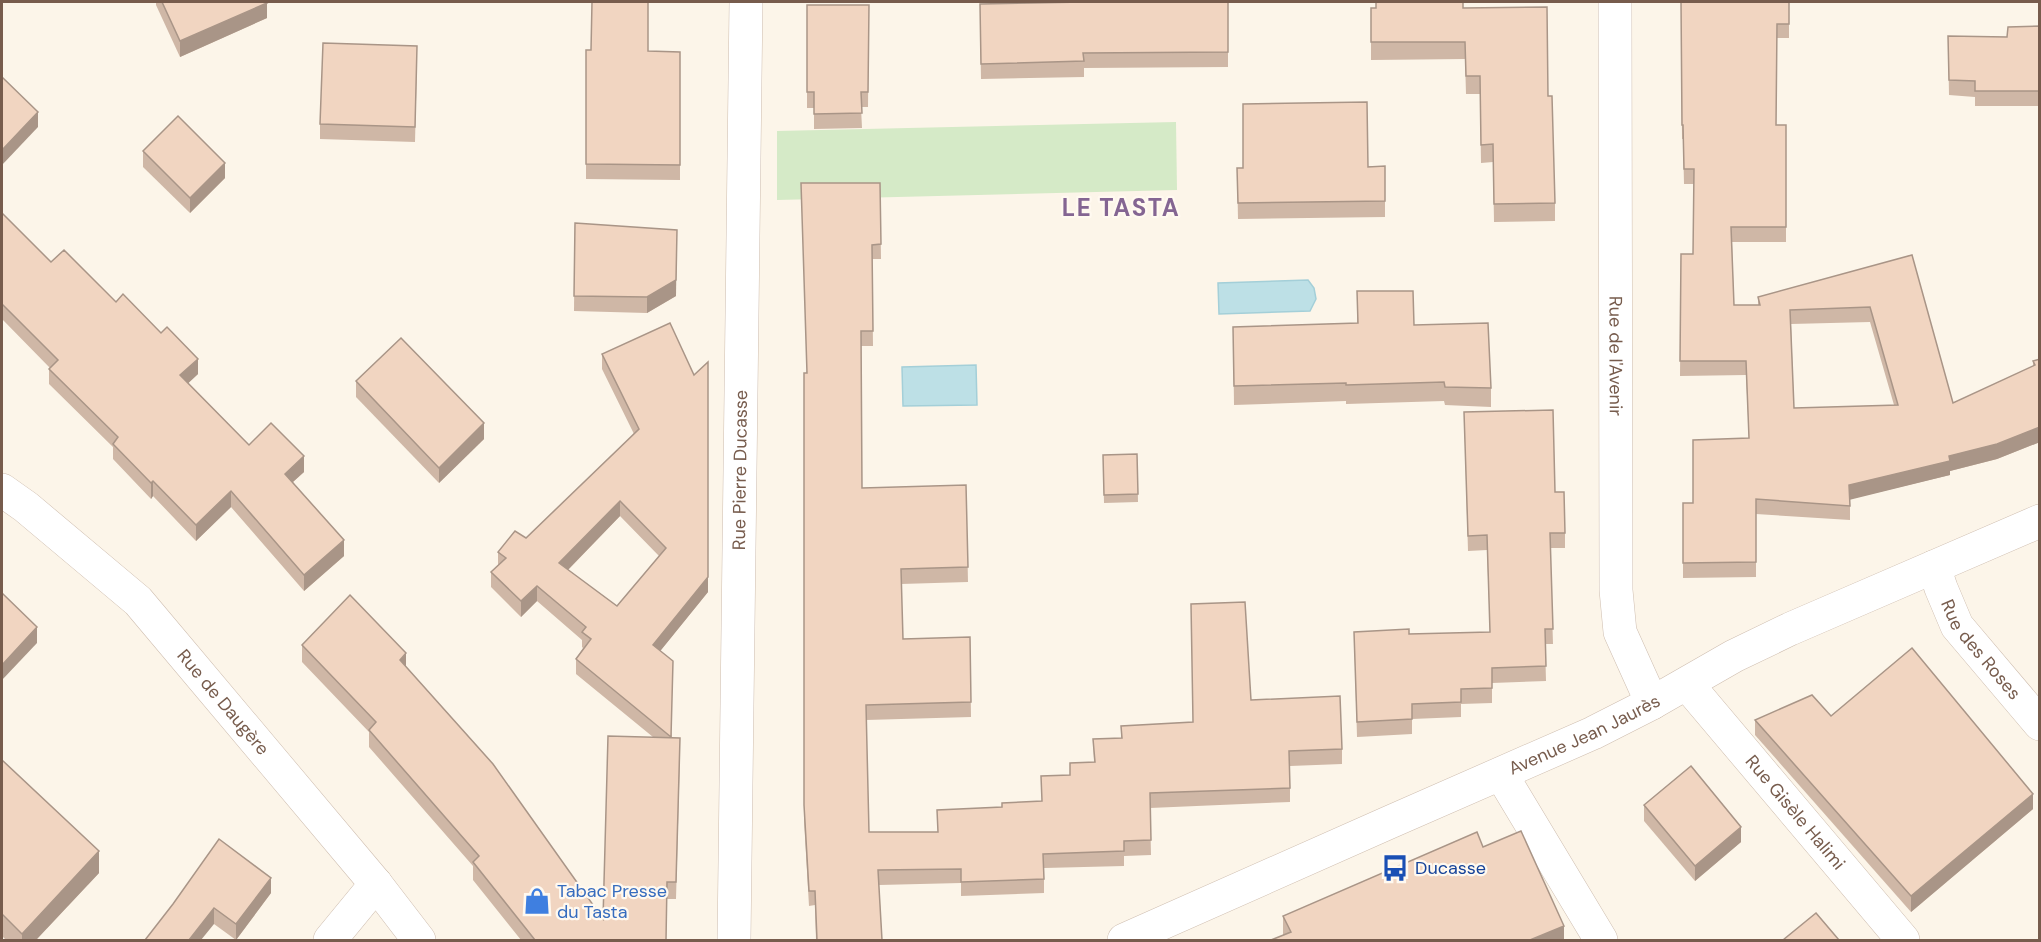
<svg xmlns="http://www.w3.org/2000/svg" width="2041" height="942" font-family="'DM Sans',sans-serif">
  <style>
    .green { fill: #d5eac7 }
    .water { fill: #bde0e6; stroke: #a4cfd8; stroke-width: 1.5 }
    .lines { fill: none; stroke-linecap: round; stroke-linejoin: round }
    .minor-casing { stroke: #cebdaf; stroke-width: 34 }
    .tertiary-casing { stroke: #cebdaf; stroke-width: 34 }
    .minor { stroke: #fff; stroke-width: 33 }
    .tertiary { stroke: #fff; stroke-width: 33 }
    .wall { fill: #cfb7a6; fill-rule: evenodd }
    .shaded-wall { fill: #a99587 }
    .building { fill: #f1d5c1; stroke: #a99587; stroke-width: 1.5; fill-rule: evenodd }
    .labels { text-anchor: middle; dominant-baseline: central; stroke-width: 4.5; stroke-linejoin: round; paint-order: stroke }
    .street-label { font-size: 18px; fill: #775c4d; stroke: #fff9f0 }
    .transit-label { font-size: 18px; fill: #164399; stroke: #fff9f0; text-anchor: start }
    .shop-label { font-size: 18px; fill: #366cbe; stroke: #fff9f0; text-anchor: start }
    .district-label { font-size: 24px; font-weight: bold; letter-spacing: 1.5px; fill: #846592; stroke: #fff9f0 }
  </style>
  <rect width="100%" height="100%" fill="#fcf5e9"/>
  <path class="green" d="M 1176,122 L 1177,190 L 777,200 L 777,131 Z"/>
  <g class="water">
    <path d="M 1308,280 L 1314,288 L 1316,299 L 1310,311 L 1219,314 L 1218,283 Z"/>
    <path d="M 976,365 L 977,405 L 903,406 L 902,367 Z"/>
  </g>
  <g class="lines">
    <defs>
      <g id="minor">
        <path id="s1" d="M 1615,2 L 1616,590 L 1620,632 L 1652,703"/>
        <path id="s2" d="M 2,490 L 26,507 L 138,601 L 376,884 L 419,940"/>
        <path id="s3" d="M 1934,567 L 1941,588 L 1957,626 L 2040,724"/>
        <path id="s4" d="M 1687,684 L 1903,940"/>
        <path d="M 1501,774 L 1601,940"/>
        <path d="M 330,940 L 376,884"/>
        <path id="s5" d="M 734,940 L 746,2"/>
      </g>
      <g id="tertiary">
        <path id="s6" d="M 1124,940 L 1390,822 L 1593,733 L 1652,703 L 1734,656 L 1790,629 L 2040,521"/>
      </g>
    </defs>
    <use href="#minor" class="minor-casing"/>
    <use href="#tertiary" class="tertiary-casing"/>
    <use href="#minor" class="minor"/>
    <use href="#tertiary" class="tertiary"/>
  </g>
  <g class="wall">
    <path d="M 156,2 L 266,2 L 267,18 L 180,57 L 156,5 Z"/>
    <path d="M 1228,2 L 1228,67 L 1084,68 L 1084,77 L 981,79 L 980,19 Z"/>
    <path d="M 1681,2 L 1789,2 L 1789,38 L 1777,38 L 1776,125 L 1786,125 L 1786,242 L 1732,242 L 1734,305 L 1758,305 L 1758,297 L 1912,255 L 1953,403 L 2033,366 L 2033,361 L 2040,359 L 2040,442 L 1997,459 L 1950,471 L 1950,475 L 1850,499 L 1850,520 L 1756,514 L 1756,577 L 1683,578 L 1683,503 L 1693,503 L 1749,438 L 1746,375 L 1680,376 L 1681,254 L 1693,254 L 1694,184 L 1684,184 L 1683,139 L 1682,139 ZM 1870,322 L 1894,405 L 1794,408 L 1791,324 Z"/>
    <path d="M 807,5 L 869,5 L 868,107 L 861,107 L 862,128 L 814,129 L 814,108 L 807,108 Z"/>
    <path d="M 1371,8 L 1463,8 L 1548,96 L 1555,203 L 1555,221 L 1494,222 L 1493,162 L 1481,163 L 1480,94 L 1466,94 L 1465,59 L 1371,60 Z"/>
    <path d="M 2040,26 L 2040,106 L 1975,106 L 1975,97 L 1949,95 L 1948,36 L 2007,37 Z"/>
    <path d="M 586,50 L 680,52 L 680,180 L 586,179 Z"/>
    <path d="M 417,62 L 415,142 L 320,139 L 320,124 Z"/>
    <path d="M 143,151 L 225,178 L 190,213 L 143,167 Z"/>
    <path d="M 1385,166 L 1385,217 L 1238,219 L 1237,168 Z"/>
    <path d="M 880,183 L 881,259 L 872,259 L 873,346 L 861,346 L 862,488 L 966,485 L 968,582 L 901,584 L 903,639 L 970,637 L 971,717 L 866,720 L 869,832 L 938,832 L 937,810 L 1002,807 L 1041,801 L 1070,775 L 1070,763 L 1094,762 L 1093,739 L 1121,738 L 1121,726 L 1193,722 L 1251,700 L 1342,749 L 1342,764 L 1290,766 L 1290,802 L 1150,808 L 1151,855 L 1124,856 L 1124,866 L 1044,868 L 1044,893 L 961,896 L 961,883 L 879,885 L 882,940 L 816,940 L 815,905 L 809,906 L 804,820 L 804,373 L 806,373 Z"/>
    <path d="M 2,213 L 51,262 L 116,302 L 198,374 L 188,383 L 249,445 L 304,472 L 293,482 L 344,556 L 304,591 L 231,507 L 196,541 L 153,496 L 151,499 L 113,459 L 113,447 L 49,384 L 49,369 L 50,368 L 2,319 Z"/>
    <path d="M 575,223 L 676,296 L 647,313 L 574,311 Z"/>
    <path d="M 1357,291 L 1414,325 L 1491,388 L 1491,407 L 1445,405 L 1444,401 L 1346,404 L 1346,401 L 1234,405 L 1233,327 L 1357,323 Z"/>
    <path d="M 602,354 L 708,438 L 708,592 L 660,651 L 672,738 L 680,755 L 676,899 L 667,899 L 666,940 L 521,940 L 473,880 L 473,866 L 369,747 L 369,732 L 302,662 L 302,645 L 406,667 L 603,919 L 653,737 L 576,674 L 576,659 L 583,648 L 582,647 L 582,640 L 537,601 L 521,617 L 491,587 L 491,572 L 498,565 L 498,552 L 526,538 L 634,434 L 602,369 ZM 620,516 L 659,556 L 617,606 L 568,570 Z"/>
    <path d="M 356,381 L 484,439 L 439,483 L 356,397 Z"/>
    <path d="M 1464,412 L 1555,492 L 1565,533 L 1565,548 L 1550,548 L 1553,644 L 1545,644 L 1546,681 L 1492,683 L 1492,703 L 1461,704 L 1461,717 L 1412,719 L 1412,734 L 1357,737 L 1354,632 L 1409,634 L 1490,632 L 1487,550 L 1468,551 Z"/>
    <path d="M 1137,454 L 1138,502 L 1104,503 L 1103,455 Z"/>
    <path d="M 1831,716 L 2033,809 L 1911,912 L 1755,735 L 1755,720 Z"/>
    <path d="M 2,760 L 99,873 L 36,940 L 6,940 L 2,936 Z"/>
    <path d="M 1644,805 L 1741,842 L 1695,881 L 1644,821 Z"/>
    <path d="M 1483,847 L 1564,940 L 1283,935 L 1283,916 Z"/>
    <path d="M 271,893 L 236,940 L 214,924 L 173,904 Z"/>
  </g>
  <g class="shaded-wall">
    <path d="M 267,3 L 267,18 L 180,57 L 180,41 Z"/>
    <path d="M 38,112 L 38,127 L 2,165 L 2,150 Z"/>
    <path d="M 225,163 L 225,178 L 190,213 L 190,198 Z"/>
    <path d="M 677,230 L 676,296 L 647,313 L 647,297 Z"/>
    <path d="M 198,359 L 198,374 L 180,391 L 180,375 Z"/>
    <path d="M 484,423 L 484,439 L 439,483 L 439,468 Z"/>
    <path d="M 2040,427 L 2040,442 L 1997,459 L 1950,471 L 1950,475 L 1849,500 L 1849,485 L 1949,456 Z"/>
    <path d="M 304,456 L 304,472 L 285,489 L 285,474 Z"/>
    <path d="M 153,481 L 153,496 L 151,499 L 151,483 Z"/>
    <path d="M 231,491 L 231,507 L 196,541 L 196,525 Z"/>
    <path d="M 620,501 L 620,516 L 559,579 L 559,563 Z"/>
    <path d="M 344,540 L 344,556 L 304,591 L 304,575 Z"/>
    <path d="M 708,577 L 708,592 L 653,660 L 653,645 Z"/>
    <path d="M 537,586 L 537,601 L 521,617 L 521,601 Z"/>
    <path d="M 37,627 L 37,643 L 2,680 L 2,665 Z"/>
    <path d="M 406,653 L 406,671 L 400,660 Z"/>
    <path d="M 2033,794 L 2033,809 L 1911,912 L 1911,896 Z"/>
    <path d="M 1741,827 L 1741,842 L 1695,881 L 1695,866 Z"/>
    <path d="M 99,851 L 99,873 L 36,940 L 22,940 L 22,934 Z"/>
    <path d="M 271,878 L 271,893 L 236,940 L 236,924 Z"/>
    <path d="M 214,908 L 214,924 L 201,940 L 189,940 Z"/>
    <path d="M 1564,926 L 1564,940 L 1530,940 Z"/>
  </g>
  <g class="building">
    <path d="M 162,2 L 266,2 L 267,3 L 180,41 Z"/>
    <path d="M 592,2 L 648,2 L 648,51 L 680,52 L 680,165 L 586,164 L 586,50 L 591,50 Z"/>
    <path d="M 1084,2 L 1228,2 L 1228,52 L 1083,53 L 1084,61 L 981,64 L 980,4 Z"/>
    <path d="M 1376,2 L 1463,2 L 1463,8 L 1547,7 L 1548,96 L 1552,96 L 1555,203 L 1494,204 L 1493,144 L 1481,145 L 1480,76 L 1466,76 L 1465,42 L 1371,42 L 1371,8 L 1376,8 Z"/>
    <path d="M 1681,2 L 1789,2 L 1789,24 L 1777,24 L 1776,125 L 1786,125 L 1786,227 L 1731,227 L 1734,305 L 1760,305 L 1758,297 L 1912,255 L 1953,403 L 2035,365 L 2033,361 L 2040,359 L 2040,427 L 1997,444 L 1949,456 L 1950,461 L 1849,485 L 1850,506 L 1756,499 L 1756,562 L 1683,563 L 1683,503 L 1693,503 L 1693,440 L 1749,438 L 1746,361 L 1680,361 L 1681,254 L 1693,254 L 1694,169 L 1684,169 L 1683,125 L 1682,125 ZM 1870,307 L 1898,405 L 1794,408 L 1790,310 Z"/>
    <path d="M 807,5 L 869,5 L 868,92 L 861,92 L 862,113 L 814,114 L 814,92 L 807,92 Z"/>
    <path d="M 2040,26 L 2040,91 L 1975,91 L 1975,81 L 1949,80 L 1948,36 L 2007,37 L 2008,27 Z"/>
    <path d="M 323,43 L 417,46 L 415,127 L 320,124 Z"/>
    <path d="M 2,77 L 38,112 L 2,150 Z"/>
    <path d="M 1367,102 L 1368,167 L 1385,166 L 1385,201 L 1238,203 L 1237,168 L 1243,168 L 1243,104 Z"/>
    <path d="M 178,116 L 225,163 L 190,198 L 143,151 Z"/>
    <path d="M 801,183 L 880,183 L 881,244 L 872,245 L 873,331 L 861,331 L 862,488 L 966,485 L 968,567 L 901,569 L 903,639 L 970,637 L 971,702 L 866,705 L 869,832 L 938,832 L 937,810 L 1002,807 L 1002,803 L 1042,801 L 1041,776 L 1070,775 L 1070,763 L 1095,762 L 1093,739 L 1122,738 L 1121,726 L 1193,722 L 1191,604 L 1245,602 L 1251,700 L 1340,696 L 1342,749 L 1289,751 L 1290,788 L 1150,793 L 1151,840 L 1124,841 L 1124,851 L 1043,854 L 1044,879 L 961,882 L 961,869 L 878,870 L 882,940 L 817,940 L 815,891 L 809,891 L 804,805 L 804,373 L 807,373 Z"/>
    <path d="M 2,213 L 51,262 L 64,250 L 116,302 L 123,294 L 161,333 L 167,327 L 198,359 L 180,375 L 249,445 L 271,423 L 304,456 L 285,474 L 344,540 L 304,575 L 231,491 L 196,525 L 153,481 L 151,483 L 113,444 L 118,437 L 49,369 L 58,360 L 2,304 Z"/>
    <path d="M 575,223 L 677,230 L 676,280 L 647,297 L 574,296 Z"/>
    <path d="M 1357,291 L 1413,291 L 1414,325 L 1488,323 L 1491,388 L 1445,387 L 1444,382 L 1346,385 L 1346,383 L 1234,386 L 1233,327 L 1358,323 Z"/>
    <path d="M 670,323 L 694,375 L 708,362 L 708,577 L 653,645 L 673,661 L 671,737 L 576,659 L 591,639 L 582,632 L 586,627 L 537,586 L 521,601 L 491,572 L 506,558 L 498,552 L 515,531 L 526,538 L 639,429 L 602,354 ZM 620,501 L 666,548 L 617,606 L 559,563 Z"/>
    <path d="M 401,338 L 484,423 L 439,468 L 356,381 Z"/>
    <path d="M 1553,410 L 1555,492 L 1564,492 L 1565,533 L 1550,533 L 1553,629 L 1545,629 L 1546,666 L 1492,668 L 1492,688 L 1461,689 L 1461,702 L 1412,704 L 1412,719 L 1357,722 L 1354,632 L 1409,629 L 1409,634 L 1490,632 L 1487,535 L 1468,536 L 1464,412 Z"/>
    <path d="M 1137,454 L 1138,494 L 1104,495 L 1103,455 Z"/>
    <path d="M 2,593 L 37,627 L 2,665 Z"/>
    <path d="M 350,595 L 406,653 L 400,660 L 493,764 L 603,919 L 608,736 L 680,738 L 676,882 L 667,882 L 666,940 L 535,940 L 473,862 L 479,856 L 369,730 L 376,722 L 302,645 Z"/>
    <path d="M 1912,648 L 2033,794 L 1911,896 L 1755,720 L 1812,695 L 1831,716 Z"/>
    <path d="M 2,760 L 99,851 L 22,934 L 2,914 Z"/>
    <path d="M 1691,766 L 1741,827 L 1695,866 L 1644,805 Z"/>
    <path d="M 1521,831 L 1564,926 L 1530,940 L 1271,940 L 1291,932 L 1283,916 L 1477,832 L 1483,847 Z"/>
    <path d="M 219,839 L 271,878 L 236,924 L 214,908 L 189,940 L 145,940 L 173,904 Z"/>
    <path d="M 1816,913 L 1839,940 L 1783,940 Z"/>
  </g>
  <defs>
    <symbol id="bus-bare" viewBox="-9 -9 18 18"><path d="M-5-6H5V4H4V6H2V4H-2V6H-4V4H-5ZM-3.5-4V0h7V-4ZM-3.5 1.2v1.5H-2V1.2ZM2 1.2v1.5H3.5V1.2Z" fill="#1a4fb4" stroke="#fff9f0" stroke-width="2.5" paint-order="stroke"/></symbol>
    <symbol id="shop-bare" viewBox="-9 -9 18 18"><path d="M-5-2.5h2.3a2.7 3.5 0 0 1 5.4 0H5L5.5 6h-11ZM-1.5-2.5h3a1.5 2.3 0 0 0-3 0Z" fill="#3f7fe0" stroke="#fff9f0" stroke-width="2.5" paint-order="stroke"/></symbol>
  </defs>
  <g fill-rule="evenodd">
    <use href="#bus-bare" x="1376" y="849" width="38" height="38"/>
    <use href="#shop-bare" x="518" y="882" width="38" height="38"/>
  </g>
  <g class="labels">
    <g class="street-label">
      <text stroke="none"><textPath href="#s1" startOffset="354">Rue de l'Avenir</textPath></text>
      <text stroke="none"><textPath href="#s5" startOffset="470">Rue Pierre Ducasse</textPath></text>
      <text stroke="none"><textPath href="#s3" startOffset="96">Rue des Roses</textPath></text>
      <text stroke="none"><textPath href="#s2" startOffset="308">Rue de Daugère</textPath></text>
      <text stroke="none"><textPath href="#s6" startOffset="504">Avenue Jean Jaurès</textPath></text>
      <text stroke="none"><textPath href="#s4" startOffset="168">Rue Gisèle Halimi</textPath></text>
    </g>
    <g class="transit-label">
      <text x="1415" y="868">Ducasse</text>
    </g>
    <g class="shop-label">
      <text x="557" y="891">Tabac Presse<tspan x="557" dy="21">du Tasta</tspan></text>
    </g>
    <g class="district-label">
      <text x="1121" y="207">LE TASTA</text>
    </g>
  </g>
  <rect width="2041" height="942" fill="none" stroke="#775c4d" stroke-width="6"/>
</svg>
